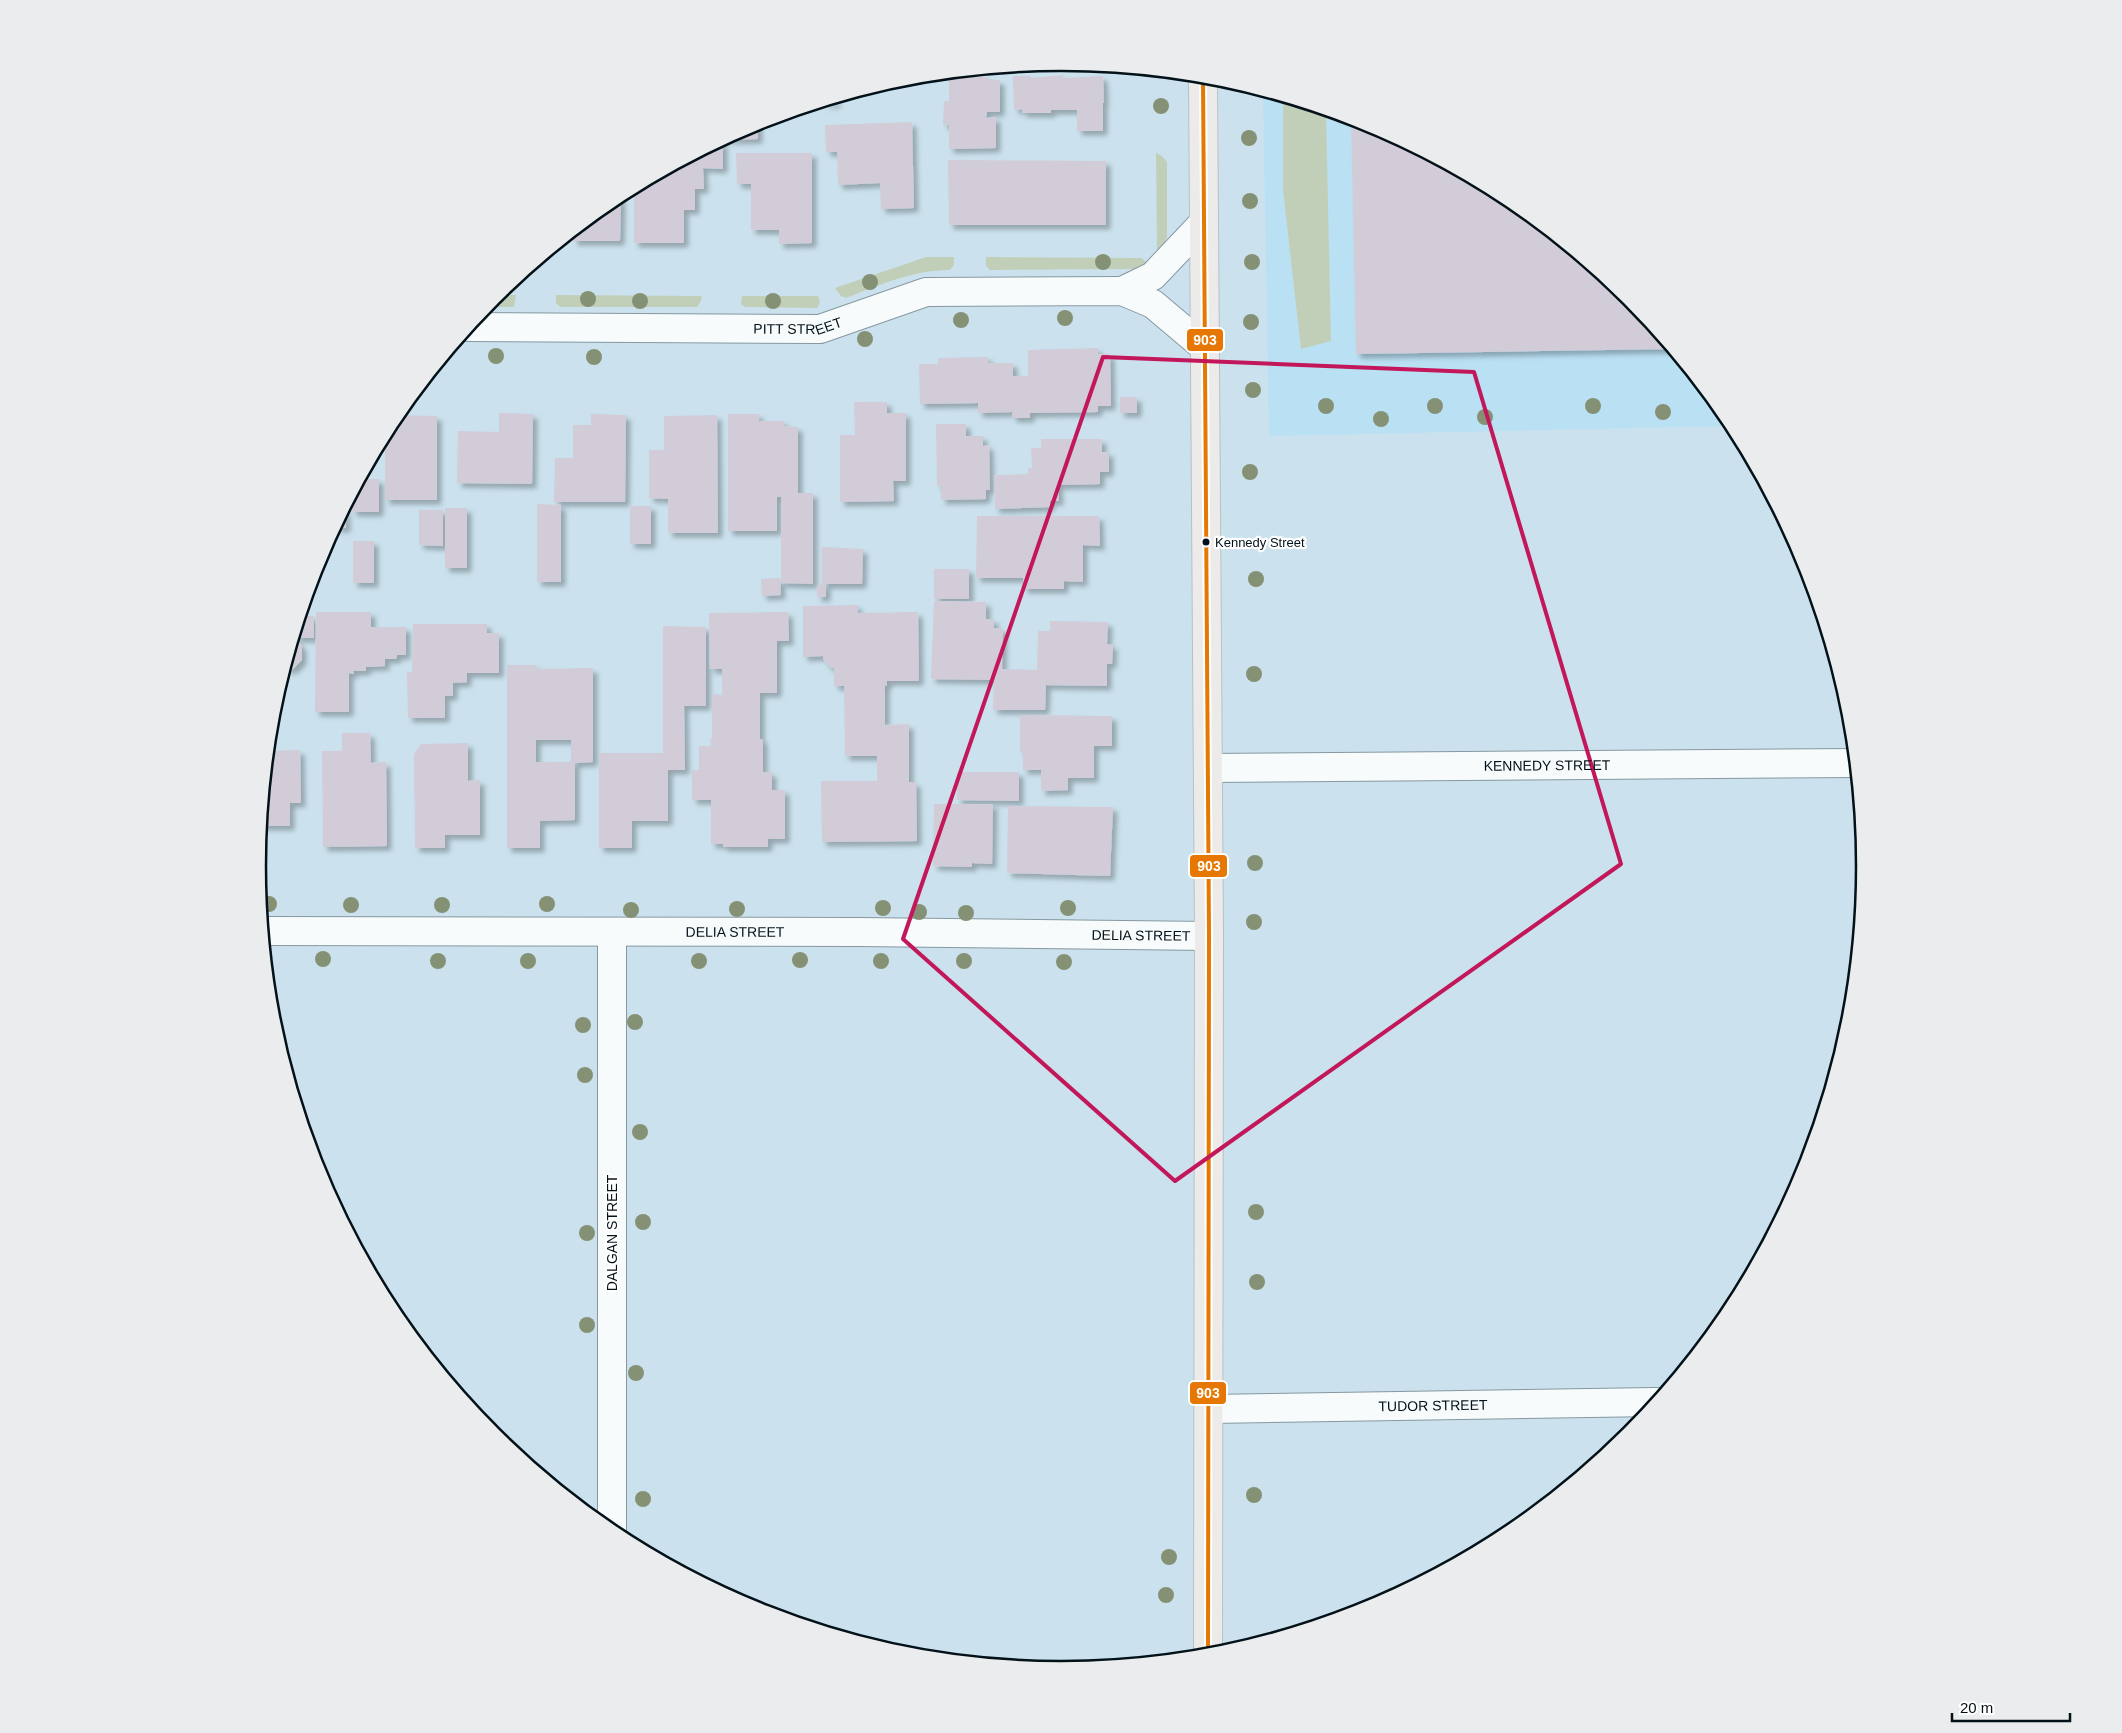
<svg xmlns="http://www.w3.org/2000/svg" width="2122" height="1733" font-family="Helvetica,sans-serif">
  <style>
    .built { fill: #bae0f4 }
    .green { fill: #c2cfb8 }
    .building { fill: #d2ccd9; fill-rule: evenodd; filter: url(#shadow) }
    .lines { fill: none; stroke-linecap: round; stroke-linejoin: round }
    .street-casing { stroke: #8698a0; stroke-width: 30 }
    .highway-casing { stroke: #b6c0c6; stroke-width: 30 }
    .street { stroke: #f7fbfc; stroke-width: 28 }
    .highway { stroke: #ecebea; stroke-width: 28 }
    .bus-1-casing { stroke: #fff; stroke-width: 8 }
    .bus-1 { stroke: #e67702; stroke-width: 4 }
    .tree { fill: #859175 }
    .marked { fill: none; stroke: #c2185b; stroke-width: 4; stroke-linejoin: round }
    .bus-dot { fill: #031119; stroke: #fff; stroke-width: 2 }
    .labels { text-anchor: middle; dominant-baseline: central; stroke-width: 4.5; stroke-linejoin: round; paint-order: stroke }
    .bus-label { font-size: 13px; fill: #031119; stroke: #fff; text-anchor: start }
    .street-label { font-size: 14px; fill: #031119; stroke: #fff }
    .rim { fill: none; stroke: #031119; stroke-width: 2.5 }
    .line-badge { stroke: #fff; stroke-width: 2 }
    .badge-label { font-size: 14px; text-anchor: middle; font-weight: bold; fill: #fff }
  </style>
  <defs>
    <filter id="shadow"><feDropShadow dx="4.5" dy="4.5" stdDeviation="2.5" flood-color="#0004"/></filter>
  </defs>
  <rect width="100%" height="100%" fill="#cbe2ee"/>
  <g class="built">
    <path d="M 1061,63 L 1106,67 L 1016,67 Z"/>
    <path d="M 1263,92 L 1369,124 L 1508,198 L 1630,298 L 1733,426 L 1269,436 Z"/>
  </g>
  <g class="green">
    <path d="M 1283,98 L 1326,111 L 1331,341 L 1301,349 L 1283,190 Z"/>
    <path d="M 1156,153 L 1162,156 L 1167,162 L 1167,237 L 1162,250 L 1157,250 Z"/>
    <path d="M 926,257 L 954,257 L 954,265 L 950,270 C 912,270 880,285 846,298 L 841,296 L 835,288 Z"/>
    <path d="M 986,257 L 1142,258 L 1148,265 L 1137,269 L 990,270 L 986,266 Z"/>
    <path d="M 497,295 L 516,295 L 514,307 L 485,307 Z"/>
    <path d="M 556,295 L 702,296 L 701,301 L 697,307 L 560,307 L 556,303 Z"/>
    <path d="M 742,296 L 818,296 L 820,302 L 817,308 L 745,307 L 741,304 Z"/>
  </g>
  <g class="building">
    <path d="M 1063,75 L 1063,78 L 1103,76 L 1104,103 L 1103,103 L 1103,131 L 1077,131 L 1077,110 L 1051,110 L 1051,113 L 1022,113 L 1022,109 L 1014,110 L 1013,76 L 1030,76 L 1031,78 Z"/>
    <path d="M 949,77 L 989,77 L 989,80 L 1000,80 L 1000,112 L 987,112 L 986,118 L 996,117 L 996,148 L 949,149 L 949,125 L 943,125 L 944,101 L 949,101 Z"/>
    <path d="M 836,99 L 836,104 L 820,104 Z"/>
    <path d="M 1351,118 L 1369,124 L 1508,198 L 1630,298 L 1671,349 L 1356,354 Z"/>
    <path d="M 758,122 L 758,139 L 723,140 L 754,124 Z"/>
    <path d="M 912,122 L 914,208 L 881,209 L 880,183 L 838,185 L 837,152 L 826,152 L 825,125 Z"/>
    <path d="M 723,140 L 723,169 L 703,168 L 704,189 L 695,189 L 695,210 L 684,210 L 684,243 L 634,243 L 634,188 Z"/>
    <path d="M 736,153 L 812,153 L 812,243 L 779,244 L 779,230 L 751,230 L 751,184 L 737,184 Z"/>
    <path d="M 948,160 L 1106,161 L 1106,225 L 949,225 Z"/>
    <path d="M 621,195 L 620,241 L 573,241 L 573,232 Z"/>
    <path d="M 1098,348 L 1098,354 L 1110,354 L 1111,406 L 1098,406 L 1098,412 L 1030,413 L 1030,418 L 1012,418 L 1012,412 L 978,413 L 978,403 L 920,404 L 919,364 L 938,364 L 938,358 L 988,357 L 988,363 L 1013,363 L 1013,376 L 1028,376 L 1028,350 Z"/>
    <rect x="1120" y="397" width="17" height="16"/>
    <path d="M 854,402 L 887,402 L 887,413 L 906,413 L 906,481 L 893,481 L 894,501 L 840,502 L 840,435 L 855,435 Z"/>
    <path d="M 499,413 L 533,414 L 532,484 L 457,483 L 458,431 L 499,432 Z"/>
    <path d="M 591,414 L 626,415 L 625,502 L 554,502 L 555,458 L 573,458 L 573,425 L 591,425 Z"/>
    <path d="M 728,414 L 759,414 L 759,421 L 784,421 L 784,426 L 798,427 L 798,493 L 813,493 L 813,584 L 781,583 L 781,497 L 777,497 L 777,531 L 728,531 Z"/>
    <path d="M 396,415 L 437,416 L 437,500 L 385,500 L 385,434 Z"/>
    <path d="M 717,415 L 718,533 L 668,533 L 668,499 L 649,498 L 649,450 L 664,450 L 664,416 Z"/>
    <path d="M 936,424 L 966,424 L 966,436 L 983,436 L 983,446 L 989,445 L 990,490 L 986,490 L 986,499 L 941,500 L 941,486 L 937,486 Z"/>
    <path d="M 1041,439 L 1102,439 L 1102,452 L 1109,452 L 1109,472 L 1100,472 L 1100,484 L 1058,485 L 1059,501 L 1050,501 L 1050,507 L 995,509 L 994,475 L 1028,474 L 1028,468 L 1032,468 L 1031,448 L 1041,448 Z"/>
    <path d="M 361,479 L 379,479 L 379,512 L 352,512 L 352,495 Z"/>
    <path d="M 537,504 L 561,505 L 561,582 L 537,582 Z"/>
    <path d="M 346,506 L 346,528 L 335,528 Z"/>
    <rect x="630" y="506" width="21" height="38"/>
    <rect x="445" y="508" width="22" height="60"/>
    <path d="M 419,510 L 443,510 L 443,546 L 419,545 Z"/>
    <path d="M 977,516 L 1099,516 L 1100,546 L 1083,545 L 1083,582 L 1064,581 L 1064,589 L 1023,589 L 1023,578 L 976,578 Z"/>
    <rect x="353" y="541" width="21" height="42"/>
    <path d="M 822,547 L 863,549 L 862,584 L 826,584 L 826,597 L 817,597 L 817,585 L 822,585 Z"/>
    <rect x="934" y="569" width="35" height="30"/>
    <path d="M 780,578 L 781,595 L 762,596 L 761,579 Z"/>
    <path d="M 934,601 L 986,602 L 986,619 L 994,619 L 994,628 L 1003,629 L 1002,669 L 1037,670 L 1038,631 L 1050,631 L 1050,621 L 1108,622 L 1107,644 L 1113,645 L 1112,664 L 1107,664 L 1107,686 L 1046,685 L 1045,710 L 993,710 L 994,680 L 931,679 Z"/>
    <path d="M 858,605 L 858,613 L 918,612 L 919,681 L 887,681 L 887,686 L 885,685 L 885,725 L 909,724 L 909,782 L 916,782 L 917,841 L 822,842 L 821,781 L 877,781 L 877,756 L 845,756 L 844,686 L 834,686 L 834,668 L 831,668 L 823,659 L 823,656 L 803,657 L 803,606 Z"/>
    <path d="M 316,612 L 371,612 L 371,627 L 406,627 L 406,655 L 397,655 L 396,659 L 385,659 L 385,666 L 366,667 L 366,671 L 353,671 L 354,674 L 349,673 L 349,712 L 315,712 Z"/>
    <path d="M 788,612 L 789,641 L 777,641 L 777,693 L 760,693 L 760,739 L 763,739 L 763,772 L 772,772 L 772,790 L 785,790 L 785,839 L 768,839 L 768,847 L 723,847 L 723,844 L 711,844 L 711,800 L 692,800 L 692,770 L 699,770 L 699,746 L 711,746 L 710,739 L 712,739 L 712,694 L 722,695 L 722,669 L 710,669 L 709,613 Z"/>
    <path d="M 301,616 L 314,616 L 314,638 L 294,638 Z"/>
    <path d="M 413,624 L 487,624 L 487,633 L 499,633 L 499,673 L 467,673 L 467,682 L 453,683 L 453,696 L 445,696 L 445,718 L 408,718 L 407,672 L 412,672 Z"/>
    <path d="M 663,626 L 706,627 L 706,706 L 684,706 L 685,770 L 668,770 L 668,821 L 632,821 L 632,848 L 599,848 L 599,753 L 663,753 Z"/>
    <path d="M 294,639 L 302,646 L 302,660 L 293,669 L 285,670 Z"/>
    <path d="M 507,665 L 536,665 L 535,669 L 593,668 L 593,762 L 575,763 L 575,820 L 540,821 L 540,848 L 507,848 ZM 536,740 L 571,740 L 571,762 L 536,762 Z"/>
    <path d="M 1020,715 L 1112,716 L 1112,746 L 1094,746 L 1094,778 L 1068,778 L 1068,790 L 1041,791 L 1041,770 L 1023,770 L 1023,751 L 1020,752 Z"/>
    <path d="M 342,733 L 370,733 L 371,763 L 386,762 L 387,846 L 323,847 L 322,751 L 342,751 Z"/>
    <path d="M 468,743 L 468,781 L 480,780 L 480,835 L 445,835 L 445,848 L 415,848 L 414,754 L 421,744 Z"/>
    <path d="M 300,750 L 301,803 L 290,803 L 290,826 L 261,826 L 268,751 Z"/>
    <path d="M 957,772 L 1019,772 L 1019,801 L 957,800 Z"/>
    <path d="M 934,804 L 993,804 L 992,864 L 972,863 L 972,867 L 933,866 Z"/>
    <path d="M 1008,806 L 1113,807 L 1110,876 L 1007,873 Z"/>
  </g>
  <g class="lines">
    <defs>
      <g id="street">
        <path d="M 1122,291 L 1153,276 L 1204,222"/>
        <path id="s1" d="M 468,327 L 820,329 L 926,292 L 1122,291 L 1153,304 L 1204,347"/>
        <path id="s2" d="M 1208,768 L 1855,763"/>
        <path id="s3" d="M 263,931 L 858,932 L 1209,936"/>
        <path id="s4" d="M 1209,1409 L 1656,1402"/>
        <path d="M 612,1533 L 612,932"/>
      </g>
      <path id="highway" d="M 1203,77 L 1209,936 L 1208,1656"/>
    </defs>
    <use href="#street" class="street-casing"/>
    <use href="#highway" class="highway-casing"/>
    <use href="#street" class="street"/>
    <use href="#highway" class="highway"/>
    <defs>
      <path id="bus-1" d="M 1203,77 L 1209,936 L 1208,1656"/>
    </defs>
    <use href="#bus-1" class="bus-1-casing"/>
    <use href="#bus-1" class="bus-1"/>
  </g>
  <g class="tree">
    <circle cx="1161" cy="106" r="8"/>
    <circle cx="1249" cy="138" r="8"/>
    <circle cx="1250" cy="201" r="8"/>
    <circle cx="1103" cy="262" r="8"/>
    <circle cx="1252" cy="262" r="8"/>
    <circle cx="870" cy="282" r="8"/>
    <circle cx="588" cy="299" r="8"/>
    <circle cx="640" cy="301" r="8"/>
    <circle cx="773" cy="301" r="8"/>
    <circle cx="1065" cy="318" r="8"/>
    <circle cx="961" cy="320" r="8"/>
    <circle cx="1251" cy="322" r="8"/>
    <circle cx="865" cy="339" r="8"/>
    <circle cx="496" cy="356" r="8"/>
    <circle cx="594" cy="357" r="8"/>
    <circle cx="1253" cy="390" r="8"/>
    <circle cx="1326" cy="406" r="8"/>
    <circle cx="1435" cy="406" r="8"/>
    <circle cx="1593" cy="406" r="8"/>
    <circle cx="1663" cy="412" r="8"/>
    <circle cx="1485" cy="417" r="8"/>
    <circle cx="1381" cy="419" r="8"/>
    <circle cx="1250" cy="472" r="8"/>
    <circle cx="1256" cy="579" r="8"/>
    <circle cx="1254" cy="674" r="8"/>
    <circle cx="1255" cy="863" r="8"/>
    <circle cx="269" cy="904" r="8"/>
    <circle cx="547" cy="904" r="8"/>
    <circle cx="351" cy="905" r="8"/>
    <circle cx="442" cy="905" r="8"/>
    <circle cx="883" cy="908" r="8"/>
    <circle cx="1068" cy="908" r="8"/>
    <circle cx="737" cy="909" r="8"/>
    <circle cx="631" cy="910" r="8"/>
    <circle cx="919" cy="912" r="8"/>
    <circle cx="966" cy="913" r="8"/>
    <circle cx="1254" cy="922" r="8"/>
    <circle cx="323" cy="959" r="8"/>
    <circle cx="800" cy="960" r="8"/>
    <circle cx="438" cy="961" r="8"/>
    <circle cx="528" cy="961" r="8"/>
    <circle cx="699" cy="961" r="8"/>
    <circle cx="881" cy="961" r="8"/>
    <circle cx="964" cy="961" r="8"/>
    <circle cx="1064" cy="962" r="8"/>
    <circle cx="635" cy="1022" r="8"/>
    <circle cx="583" cy="1025" r="8"/>
    <circle cx="585" cy="1075" r="8"/>
    <circle cx="640" cy="1132" r="8"/>
    <circle cx="1256" cy="1212" r="8"/>
    <circle cx="643" cy="1222" r="8"/>
    <circle cx="587" cy="1233" r="8"/>
    <circle cx="1257" cy="1282" r="8"/>
    <circle cx="587" cy="1325" r="8"/>
    <circle cx="636" cy="1373" r="8"/>
    <circle cx="1254" cy="1495" r="8"/>
    <circle cx="643" cy="1499" r="8"/>
    <circle cx="1169" cy="1557" r="8"/>
    <circle cx="1166" cy="1595" r="8"/>
  </g>
  <path class="marked" d="M 1103,357 L 1474,372 L 1621,864 L 1175,1181 L 903,939 Z"/>
  <circle class="bus-dot" cx="1206" cy="542" r="4.5"/>
  <g class="labels">
    <g class="bus-label">
      <text x="1215" y="542">Kennedy Street</text>
    </g>
    <g class="street-label">
      <text stroke="none"><textPath href="#s1" startOffset="330">PITT STREET</textPath></text>
      <text stroke="none"><textPath href="#s2" startOffset="339">KENNEDY STREET</textPath></text>
      <text stroke="none"><textPath href="#s3" startOffset="472">DELIA STREET</textPath></text>
      <text stroke="none"><textPath href="#s3" startOffset="878">DELIA STREET</textPath></text>
      <text transform="translate(612 1233) rotate(-90)">DALGAN STREET</text>
      <text stroke="none"><textPath href="#s4" startOffset="224">TUDOR STREET</textPath></text>
    </g>
  </g>
  <path d="M0 0H2122V1733H0ZM266 866a795 795 0 1 1 1590 0a795 795 0 1 1-1590 0Z" fill="#ebeced" fill-rule="evenodd"/>
  <path class="rim" d="M266 866a795 795 0 1 1 1590 0a795 795 0 1 1-1590 0Z"/>
  <g class="line-badge">
    <rect x="1186" y="328" width="38" height="24" rx="5" fill="#e67702"/>
    <rect x="1189" y="854" width="39" height="24" rx="5" fill="#e67702"/>
    <rect x="1189" y="1381" width="38" height="24" rx="5" fill="#e67702"/>
  </g>
  <g class="badge-label">
    <text x="1205" y="345">903</text>
    <text x="1209" y="871">903</text>
    <text x="1208" y="1398">903</text>
  </g>
  <path d="M1952 1713v8h118v-8" fill="none" stroke="#031119" stroke-width="2.5"/>
  <text x="1960" y="1713" font-size="15" fill="#031119" stroke="#ffffff" stroke-width="4" paint-order="stroke">20 m</text>
</svg>
